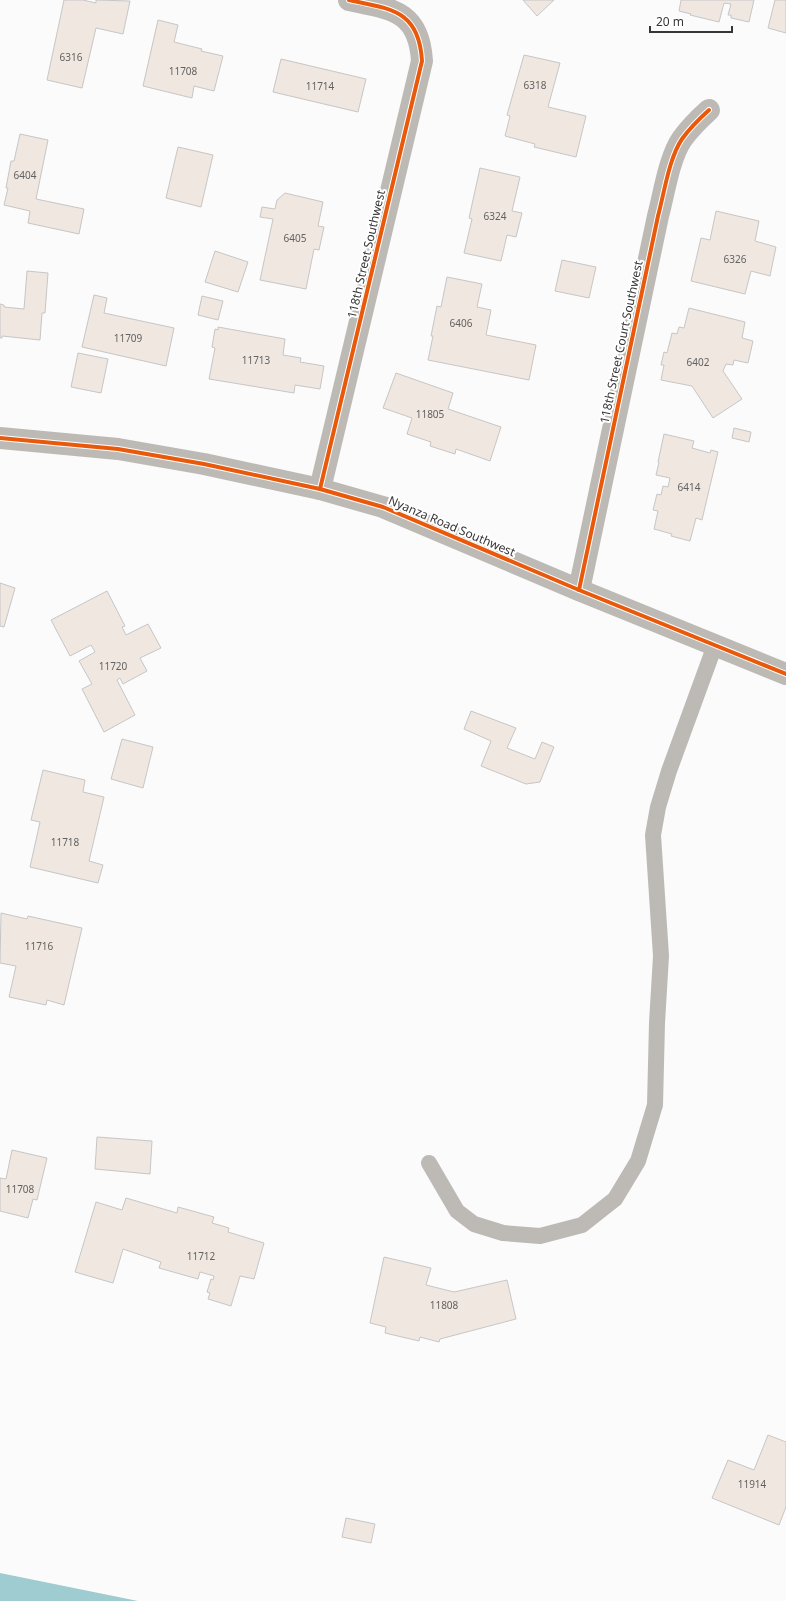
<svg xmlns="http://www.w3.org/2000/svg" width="786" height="1601" font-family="'Noto Sans',sans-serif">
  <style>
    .water { fill: #9eccd0 }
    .building { fill: #efe7e0; stroke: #c7c6c7 }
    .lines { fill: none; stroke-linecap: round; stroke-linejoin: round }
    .service { stroke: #bdbab5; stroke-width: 16 }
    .minor { stroke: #bdbab5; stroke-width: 22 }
    .tertiary { stroke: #bdbab5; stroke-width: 22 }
    .cycleway-casing { stroke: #fff; stroke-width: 6 }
    .cycleway { stroke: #e8590c; stroke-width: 4 }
    .labels { text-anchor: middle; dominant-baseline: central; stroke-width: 4; stroke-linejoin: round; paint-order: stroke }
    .number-label { font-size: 10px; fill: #646261 }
    .street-label { font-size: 12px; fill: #363637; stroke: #fff }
  </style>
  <rect width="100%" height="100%" fill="#fbfbfc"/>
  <path class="water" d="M 0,1573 L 138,1601 L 0,1601 Z"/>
  <g class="building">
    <path d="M 64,0 L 83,0 L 96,3 L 96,0 L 130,1 L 123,34 L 96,28 L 82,88 L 47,80 Z"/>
    <path d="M 523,0 L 554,0 L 537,16 Z"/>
    <path d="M 681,0 L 754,0 L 749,22 L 731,18 L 731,15 L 728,15 L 731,4 L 724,3 L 719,22 L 690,15 L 691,14 L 679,11 Z"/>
    <path d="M 775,0 L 786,0 L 786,33 L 768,28 Z"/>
    <path d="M 158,20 L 178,25 L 174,42 L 202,49 L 201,51 L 223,56 L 214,91 L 194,86 L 192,98 L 143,86 Z"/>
    <path d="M 524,55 L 560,63 L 548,107 L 586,116 L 576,157 L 534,147 L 535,144 L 505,136 L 510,116 L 507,115 Z"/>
    <path d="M 281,59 L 366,79 L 358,112 L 273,92 Z"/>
    <path d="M 20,134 L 48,140 L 36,199 L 84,209 L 79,234 L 28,223 L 30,211 L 4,205 L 8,188 L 6,188 L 11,161 L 14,161 Z"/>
    <path d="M 178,147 L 213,155 L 201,207 L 166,198 Z"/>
    <path d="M 480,168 L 520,177 L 512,211 L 522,213 L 516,237 L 507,235 L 501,261 L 464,253 L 472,219 L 469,218 Z"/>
    <path d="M 285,193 L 323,202 L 318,226 L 324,227 L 319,250 L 314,249 L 306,289 L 260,280 L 273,219 L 260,217 L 262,207 L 275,209 L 277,200 Z"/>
    <path d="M 716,211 L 759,221 L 755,241 L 776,247 L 770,276 L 751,271 L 745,294 L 691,281 L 701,238 L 710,240 Z"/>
    <path d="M 215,251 L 248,262 L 238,292 L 205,282 Z"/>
    <path d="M 562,260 L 596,267 L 589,298 L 555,291 Z"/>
    <path d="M 27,271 L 48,273 L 45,313 L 42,313 L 40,340 L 2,336 L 2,338 L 0,338 L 0,304 L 4,305 L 4,307 L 24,309 Z"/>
    <path d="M 447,277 L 482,284 L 477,307 L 491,310 L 486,335 L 536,345 L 529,380 L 428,360 L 433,336 L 431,336 L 437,306 L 441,307 Z"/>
    <path d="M 94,295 L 107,298 L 104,313 L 174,328 L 166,366 L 82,347 Z"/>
    <path d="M 202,296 L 223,301 L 218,320 L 198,315 Z"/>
    <path d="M 689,308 L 745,322 L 742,338 L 753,341 L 748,363 L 734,360 L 733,365 L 726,364 L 723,371 L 742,399 L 713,418 L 692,386 L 661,380 L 664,365 L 661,365 L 664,352 L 667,353 L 672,333 L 677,334 L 679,327 L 684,328 Z"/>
    <path d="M 218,327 L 285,339 L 283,355 L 301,358 L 300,362 L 324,366 L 320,389 L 295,385 L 294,393 L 209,379 L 215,348 L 212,347 L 215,329 L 218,330 Z"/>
    <path d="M 78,353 L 108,359 L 101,393 L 71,387 Z"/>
    <path d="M 396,373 L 453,393 L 448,409 L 501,427 L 490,461 L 456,449 L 455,454 L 430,446 L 431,442 L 407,434 L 412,418 L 383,408 Z"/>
    <path d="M 734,428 L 751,432 L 749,442 L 732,438 Z"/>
    <path d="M 664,434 L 694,441 L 692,448 L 710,453 L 711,450 L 718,452 L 702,520 L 696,518 L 690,541 L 671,536 L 672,534 L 654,529 L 658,511 L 653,510 L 657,494 L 661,495 L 663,486 L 668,487 L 670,478 L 656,475 L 659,462 L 658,462 Z"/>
    <path d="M 0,583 L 15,588 L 4,627 L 0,626 Z"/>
    <path d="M 107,591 L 125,626 L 122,627 L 126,635 L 148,624 L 161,648 L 140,658 L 147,671 L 123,684 L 120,678 L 117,680 L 135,715 L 104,732 L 82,689 L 92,684 L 79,661 L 95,652 L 91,645 L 70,656 L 51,620 Z"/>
    <path d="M 471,711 L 516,728 L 507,748 L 535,759 L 542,742 L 554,747 L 540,782 L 526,784 L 481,766 L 491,741 L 464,729 Z"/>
    <path d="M 122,739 L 153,747 L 143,788 L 111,779 Z"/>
    <path d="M 43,770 L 85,780 L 83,792 L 104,797 L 89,861 L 103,865 L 98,883 L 30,867 L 40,822 L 31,820 Z"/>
    <path d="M 1,913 L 27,919 L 28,916 L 82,928 L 64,1005 L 47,1000 L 46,1005 L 9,997 L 16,966 L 0,963 Z"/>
    <path d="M 97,1137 L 152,1141 L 150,1174 L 95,1169 Z"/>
    <path d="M 12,1150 L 47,1158 L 37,1200 L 33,1199 L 28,1218 L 0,1211 L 0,1178 L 6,1179 Z"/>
    <path d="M 126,1198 L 177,1213 L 178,1207 L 214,1217 L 212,1223 L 229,1228 L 228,1232 L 264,1243 L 254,1279 L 240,1276 L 231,1306 L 208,1299 L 210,1293 L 207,1292 L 211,1279 L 213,1280 L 214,1276 L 200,1272 L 198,1279 L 159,1268 L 161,1262 L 123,1249 L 113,1283 L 75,1272 L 96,1202 L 122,1210 Z"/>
    <path d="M 384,1257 L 431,1268 L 426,1285 L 454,1292 L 507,1280 L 516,1319 L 440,1339 L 439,1342 L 420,1337 L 419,1341 L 385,1333 L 386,1327 L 370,1323 Z"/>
    <path d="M 768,1435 L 786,1442 L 786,1507 L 779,1525 L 712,1498 L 728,1460 L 754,1470 Z"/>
    <path d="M 346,1518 L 375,1524 L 371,1543 L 342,1537 Z"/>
  </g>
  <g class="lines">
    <path class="service" d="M 429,1163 L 457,1211 L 474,1224 L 503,1233 L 540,1236 L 582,1225 L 615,1199 L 638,1161 L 655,1105 L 657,1023 L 661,956 L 653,835 L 658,807 L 669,771 L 715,645"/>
    <g class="minor">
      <path d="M 320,489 L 422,61 C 419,10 391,9 349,0"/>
      <path d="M 579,590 L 658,216 C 664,194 669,158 682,139 C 690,128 699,119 709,110"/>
    </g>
    <path class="tertiary" d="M 0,438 L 118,449 L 204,464 L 320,489 L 383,507 L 579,590 L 786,674"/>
    <defs>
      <g id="cycleway">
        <path d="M 0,438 L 118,449 L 204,464 L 320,489 L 383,507 L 579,590 L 786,674"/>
        <path d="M 320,489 L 422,61 C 419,10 391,9 349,0"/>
        <path d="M 579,590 L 658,216 C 664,194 669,158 682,139 C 690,128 699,119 709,110"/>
      </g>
    </defs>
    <use href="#cycleway" class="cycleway-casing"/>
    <use href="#cycleway" class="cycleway"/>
  </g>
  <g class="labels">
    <g class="number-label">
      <text x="71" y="57">6316</text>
      <text x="183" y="71">11708</text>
      <text x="535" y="85">6318</text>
      <text x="320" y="86">11714</text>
      <text x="25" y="175">6404</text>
      <text x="495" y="216">6324</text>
      <text x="295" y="238">6405</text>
      <text x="735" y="259">6326</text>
      <text x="461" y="323">6406</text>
      <text x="128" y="338">11709</text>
      <text x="256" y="360">11713</text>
      <text x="698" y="362">6402</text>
      <text x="430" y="414">11805</text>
      <text x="689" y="487">6414</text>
      <text x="113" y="666">11720</text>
      <text x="65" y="842">11718</text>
      <text x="39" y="946">11716</text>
      <text x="20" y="1189">11708</text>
      <text x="201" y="1256">11712</text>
      <text x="444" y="1305">11808</text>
      <text x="752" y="1484">11914</text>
    </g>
    <g class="street-label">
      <text transform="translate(366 254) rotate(-77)">118th Street Southwest</text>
      <text transform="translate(621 342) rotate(-78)">118th Street Court Southwest</text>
      <text transform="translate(452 526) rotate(23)">Nyanza Road Southwest</text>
    </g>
  </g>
  <path d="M650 26v6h82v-6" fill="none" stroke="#363637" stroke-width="2"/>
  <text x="656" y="26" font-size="12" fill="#363637" stroke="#ffffff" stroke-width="3" paint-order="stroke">20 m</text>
</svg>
